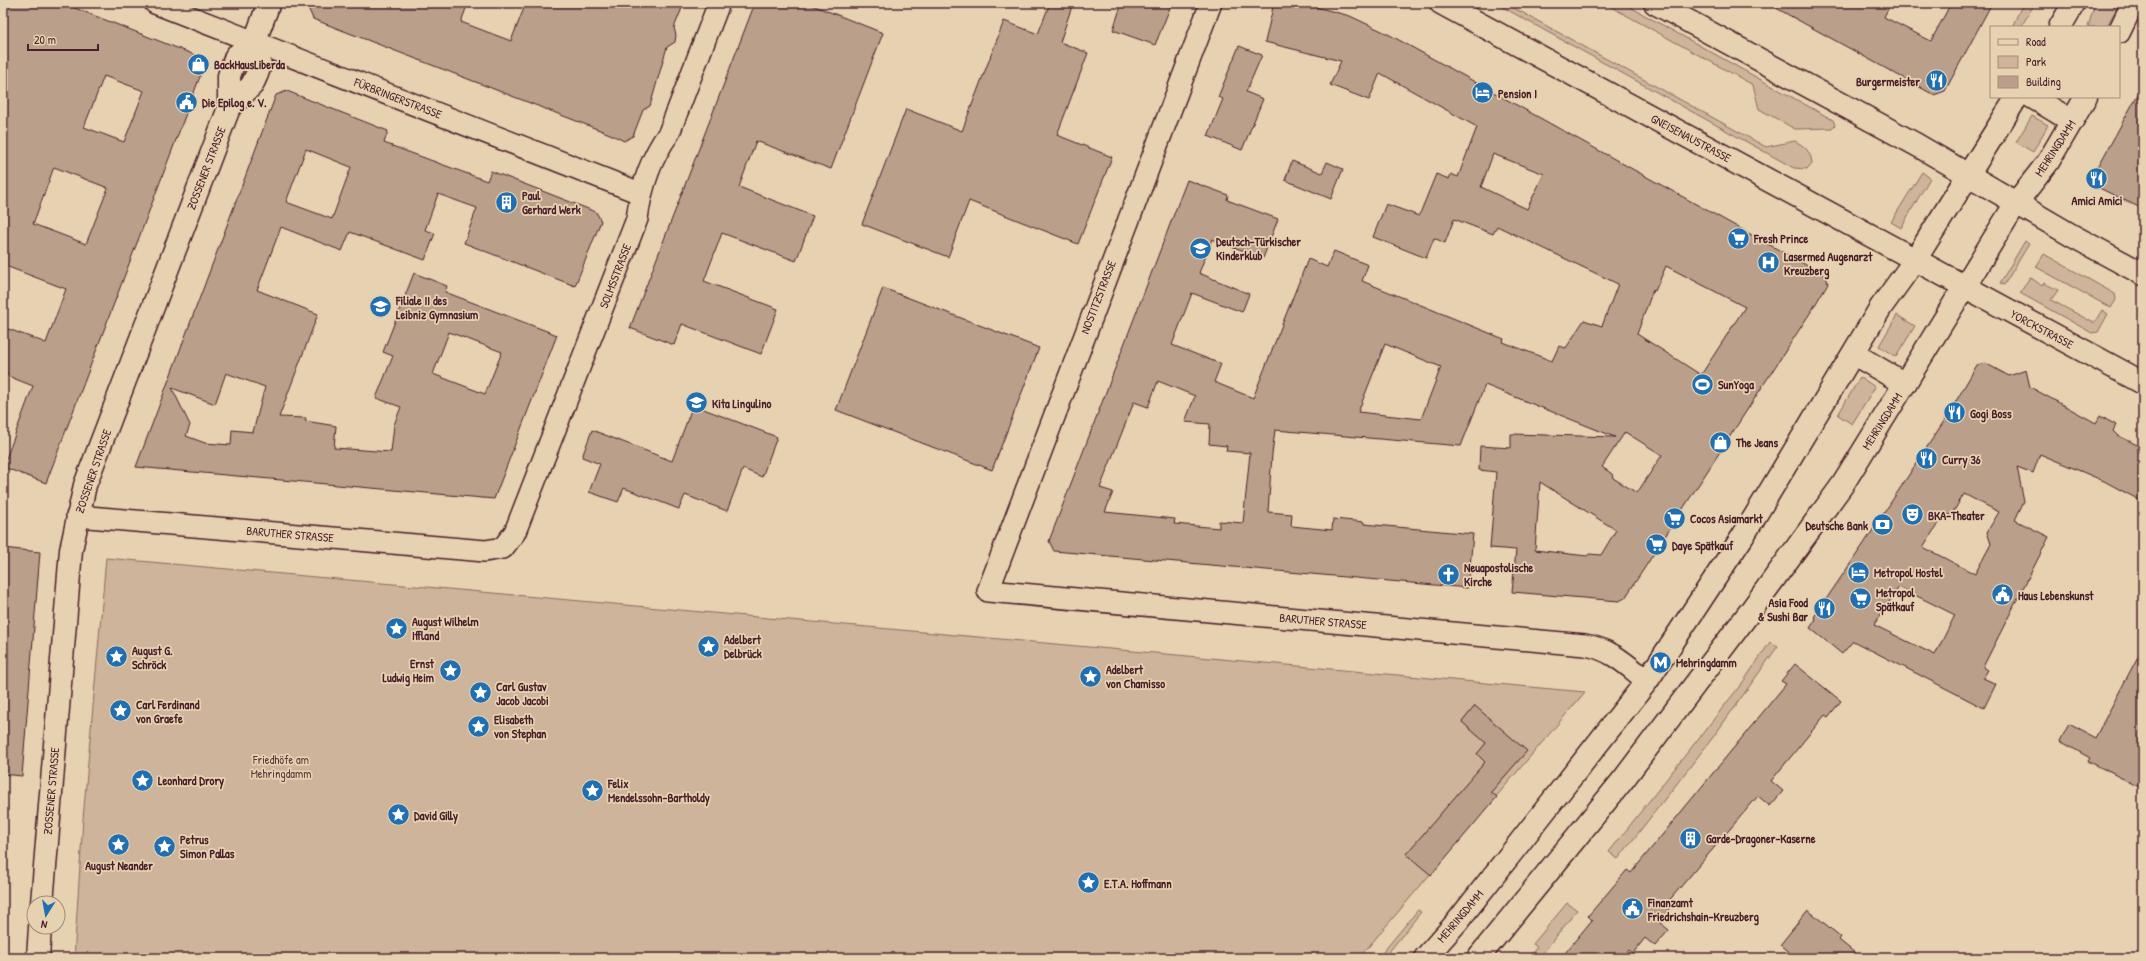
<svg xmlns="http://www.w3.org/2000/svg" width="2146" height="961" font-family="'Patrick Hand',sans-serif">
  <style>
    .green { fill: #cdb49a; stroke: #8c6a62 }
    .building { fill: #baa08b; stroke: #4a1f2b; fill-rule: evenodd }
    .lines { fill: none; stroke-linecap: round; stroke-linejoin: round }
    .minor-casing { stroke: #4a1f2b; stroke-width: 24 }
    .tertiary-casing { stroke: #4a1f2b; stroke-width: 25 }
    .secondary-casing { stroke: #4a1f2b; stroke-width: 25 }
    .primary-casing { stroke: #4a1f2b; stroke-width: 25 }
    .minor { stroke: #e6d2b0; stroke-width: 21 }
    .tertiary { stroke: #e6d2b0; stroke-width: 22 }
    .secondary { stroke: #e6d2b0; stroke-width: 22 }
    .primary { stroke: #e6d2b0; stroke-width: 22 }
    .labels { text-anchor: middle; dominant-baseline: central; stroke-width: 3.5; stroke-linejoin: round; paint-order: stroke }
    .poi-label { font-size: 12px; font-weight: bold; fill: #4a1f2b; stroke: #e6d2b0; text-anchor: start }
    .street-label { font-size: 12px; fill: #4a1f2b; stroke: #e6d2b0 }
    .park-label { font-size: 12px; fill: #5e353c; stroke: #e6d2b0 }
  </style>
  <rect width="100%" height="100%" fill="#e6d2b0"/>
  <filter id="ink" filterUnits="userSpaceOnUse"><feTurbulence type="fractalNoise" baseFrequency=".025" numOctaves="2"/><feDisplacementMap in="SourceGraphic" scale="8" xChannelSelector="R" yChannelSelector="G"/><feConvolveMatrix kernelMatrix="1 2 1 2 8 2 1 2 1" color-interpolation-filters="sRGB"/></filter>
  <g filter="url(#ink)">
    <g class="green">
      <path d="M 1495,3 L 1505,3 L 1766,147 L 1795,141 C 1805,146 1811,152 1812,163 L 1807,169 L 1794,168 Z"/>
      <path d="M 1604,3 L 1623,3 L 1833,120 L 1835,125 L 1832,128 L 1795,129 L 1759,109 L 1753,85 Z"/>
      <path d="M 2023,3 L 2035,3 L 2021,27 L 2012,27 Z"/>
      <path d="M 2095,3 L 2112,3 L 2116,10 L 2106,27 L 2088,27 Z"/>
      <path d="M 2032,116 L 2048,125 L 2033,152 L 2016,142 Z"/>
      <path d="M 1922,172 L 1930,178 L 1901,228 L 1891,222 Z"/>
      <path d="M 2025,241 L 2029,244 L 2004,285 L 2000,283 Z"/>
      <path d="M 2044,254 L 2115,294 L 2116,300 L 2111,308 L 2036,267 Z"/>
      <path d="M 2030,277 L 2042,286 L 2044,283 L 2058,290 L 2051,300 L 2094,323 L 2102,310 L 2108,314 L 2098,332 L 2092,333 L 2020,293 Z"/>
      <path d="M 1897,315 L 1915,326 L 1896,357 L 1879,346 Z"/>
      <path d="M 1860,377 L 1875,387 L 1852,424 L 1838,415 Z"/>
      <path d="M 106,558 L 1585,692 L 1359,958 L 74,958 L 83,819 Z"/>
      <path d="M 1770,642 L 1778,646 L 1714,736 L 1618,859 L 1609,852 L 1743,682 Z"/>
      <path d="M 1567,903 L 1577,910 L 1539,958 L 1528,958 L 1537,947 L 1533,944 Z"/>
      <path d="M 1418,910 L 1421,912 L 1384,958 L 1378,958 Z"/>
    </g>
    <g class="building">
      <path d="M 3,3 L 62,3 L 200,57 L 204,66 L 46,483 L 3,467 L 33,386 L 8,376 L 6,371 L 3,370 L 3,327 L 46,343 L 66,289 L 3,265 ZM 104,76 L 144,91 L 124,142 L 84,127 ZM 54,167 L 108,188 L 86,244 L 33,224 Z"/>
      <path d="M 306,3 L 468,3 L 461,22 L 511,41 L 526,3 L 684,3 L 674,28 L 676,35 L 675,42 L 667,47 L 650,106 L 643,110 L 633,136 L 624,141 L 610,134 L 313,19 Z"/>
      <path d="M 755,3 L 807,3 L 883,33 L 831,169 L 756,141 L 739,187 L 813,216 L 796,261 L 722,233 L 704,281 L 778,309 L 761,354 L 682,324 L 674,345 L 630,328 Z"/>
      <path d="M 1050,3 L 1073,3 L 1060,42 L 1088,53 L 1057,135 L 1112,157 L 1078,244 L 969,201 L 948,257 L 862,224 L 906,109 L 962,131 L 1004,21 L 1038,34 Z"/>
      <path d="M 1122,3 L 1172,3 L 1155,45 L 1113,30 Z"/>
      <path d="M 1274,3 L 1301,3 L 1350,16 L 1388,34 L 1826,276 L 1828,283 L 1812,310 L 1625,598 L 1619,601 L 1512,592 L 1516,550 L 1490,548 L 1496,472 L 1479,470 L 1480,446 L 1511,448 L 1511,434 L 1615,437 L 1485,385 L 1461,446 L 1275,430 L 1272,454 L 1268,512 L 1292,514 L 1291,526 L 1332,530 L 1333,519 L 1364,522 L 1364,524 L 1473,534 L 1468,588 L 1054,551 L 1049,541 L 1187,180 L 1228,195 L 1227,200 L 1278,219 L 1263,258 L 1212,239 L 1199,273 L 1249,294 L 1242,312 L 1192,293 L 1172,345 L 1221,364 L 1214,382 L 1253,398 L 1308,259 L 1327,267 L 1334,251 L 1368,265 L 1362,281 L 1504,339 L 1503,342 L 1552,361 L 1559,346 L 1566,348 L 1584,320 L 1602,326 L 1618,284 L 1497,226 L 1493,234 L 1454,219 L 1445,243 L 1434,238 L 1426,258 L 1373,237 L 1386,204 L 1419,216 L 1436,174 L 1449,179 L 1451,174 L 1458,177 L 1477,127 L 1380,73 L 1369,100 L 1330,85 L 1341,61 L 1265,42 ZM 1493,154 L 1544,174 L 1527,209 L 1481,187 ZM 1666,266 L 1745,307 L 1701,375 L 1637,334 L 1653,290 L 1655,291 ZM 1385,344 L 1441,367 L 1421,419 L 1358,412 ZM 1158,381 L 1195,396 L 1185,422 L 1210,424 L 1209,444 L 1227,446 L 1226,451 L 1250,453 L 1243,523 L 1219,521 L 1219,528 L 1174,524 L 1175,519 L 1105,512 L 1113,492 L 1100,488 L 1134,402 L 1148,407 ZM 1625,432 L 1662,455 L 1637,493 L 1613,478 L 1612,474 L 1602,467 ZM 1540,482 L 1616,530 L 1601,555 L 1589,554 L 1587,556 L 1535,550 Z"/>
      <path d="M 1767,3 L 1891,3 L 1884,17 L 1931,41 L 1951,3 L 1992,3 L 1945,91 L 1934,95 Z"/>
      <path d="M 1239,46 L 1262,55 L 1246,92 L 1263,99 L 1242,150 L 1208,136 L 1223,99 L 1218,97 Z"/>
      <path d="M 2143,85 L 2143,209 L 2095,186 L 2093,176 Z"/>
      <path d="M 287,91 L 388,131 L 384,143 L 487,181 L 491,171 L 596,212 L 601,221 L 575,286 L 464,243 L 477,208 L 438,194 L 425,230 L 435,233 L 425,260 L 350,232 L 342,251 L 281,227 L 257,290 L 318,314 L 279,417 L 306,418 L 305,421 L 336,426 L 334,448 L 391,452 L 394,425 L 401,407 L 376,398 L 393,356 L 383,352 L 414,273 L 447,286 L 445,292 L 557,335 L 494,499 L 136,467 L 276,95 ZM 306,149 L 351,167 L 332,219 L 286,202 ZM 449,332 L 502,352 L 485,394 L 433,374 ZM 226,373 L 265,387 L 253,432 L 232,430 L 231,445 L 205,443 L 186,436 L 190,425 L 172,388 L 215,404 Z"/>
      <path d="M 1292,161 L 1322,173 L 1327,162 L 1343,169 L 1331,199 L 1285,180 Z"/>
      <path d="M 883,288 L 1039,348 L 992,470 L 836,410 Z"/>
      <path d="M 1985,363 L 2009,376 L 2026,370 L 2030,387 L 2096,423 L 2100,416 L 2116,425 L 2113,431 L 2117,435 L 2143,448 L 2143,502 L 2104,481 L 2040,454 L 2033,473 L 2017,467 L 2024,501 L 2015,520 L 2049,537 L 1983,667 L 1988,670 L 1983,678 L 1996,684 L 1984,708 L 1853,641 L 1842,654 L 1810,628 L 1816,619 L 1814,617 L 1863,545 L 1948,415 L 1977,365 ZM 1964,494 L 1999,512 L 1987,532 L 1991,544 L 1975,574 L 1923,547 L 1943,516 L 1952,514 ZM 1899,587 L 1955,615 L 1935,655 L 1874,625 Z"/>
      <path d="M 693,405 L 777,437 L 762,477 L 743,469 L 727,511 L 685,495 L 679,509 L 624,488 L 618,502 L 589,492 L 600,464 L 582,457 L 592,430 L 672,461 Z"/>
      <path d="M 3,548 L 40,552 L 22,776 L 3,774 L 3,712 L 8,660 L 3,660 Z"/>
      <path d="M 2143,647 L 2143,789 L 2088,761 L 2090,758 L 2060,741 L 2069,724 L 2095,738 Z"/>
      <path d="M 1795,664 L 1841,701 L 1828,717 L 1825,715 L 1771,781 L 1783,791 L 1770,806 L 1758,796 L 1667,903 L 1671,906 L 1659,922 L 1669,930 L 1655,946 L 1645,938 L 1633,953 L 1629,950 L 1622,958 L 1561,958 L 1592,920 L 1588,916 L 1627,870 L 1631,873 L 1786,684 L 1781,681 Z"/>
      <path d="M 1475,706 L 1527,751 L 1491,792 L 1497,797 L 1431,875 L 1406,854 L 1485,762 L 1477,754 L 1486,743 L 1462,722 Z"/>
      <path d="M 1808,910 L 1841,937 L 1839,940 L 1861,958 L 1796,958 L 1780,945 Z"/>
    </g>
    <g class="lines">
      <defs>
        <g id="minor">
          <path d="M 155,3 L 640,193"/>
          <path d="M 1211,3 L 988,591 L 1585,645 C 1611,649 1627,665 1647,681"/>
          <path d="M 77,516 L 485,551 L 503,548 L 515,532 L 637,219 C 641,187 650,159 669,133 L 719,3"/>
        </g>
        <g id="tertiary">
          <path d="M 229,108 L 252,85 L 257,74 L 260,65 L 254,43 L 269,3"/>
          <path d="M 42,903 L 71,550 L 85,485 L 229,108 L 229,76 L 236,56 L 254,43"/>
          <path d="M 38,958 L 40,927"/>
        </g>
        <g id="secondary">
          <path d="M 1441,3 L 2143,383"/>
          <path d="M 1655,3 L 1917,145 L 2071,235 L 2143,274"/>
        </g>
        <g id="primary">
          <path d="M 2060,27 L 2074,3"/>
          <path d="M 2119,32 L 2133,3"/>
          <path d="M 2032,97 L 2072,121"/>
          <path d="M 1854,354 L 1905,384"/>
          <path d="M 1425,958 L 1457,922 L 1647,681 L 1743,536 L 1881,307 L 1915,260 L 2017,97"/>
          <path d="M 1478,958 L 1623,780 L 1752,609 L 1843,484 L 2016,203 L 2048,162 L 2086,97"/>
        </g>
      </defs>
      <use href="#minor" class="minor-casing"/>
      <use href="#tertiary" class="tertiary-casing"/>
      <use href="#secondary" class="secondary-casing"/>
      <use href="#primary" class="primary-casing"/>
      <use href="#minor" class="minor"/>
      <use href="#tertiary" class="tertiary"/>
      <use href="#secondary" class="secondary"/>
      <use href="#primary" class="primary"/>
    </g>
  </g>
  <defs>
    <symbol id="shop-disc" viewBox="-11 -11 22 22"><circle r="9.5" fill="#1f6fb2" stroke="#e6d2b0"/><path d="M-5-2.5h2.3a2.7 3.5 0 0 1 5.4 0H5L5.5 6h-11ZM-1.5-2.5h3a1.5 2.3 0 0 0-3 0Z" fill="#fff"/></symbol>
    <symbol id="restaurant-disc" viewBox="-11 -11 22 22"><circle r="9.5" fill="#1f6fb2" stroke="#e6d2b0"/><path d="M-5-6h1v4h1v-4h1v4h1v-4h1v5L-1.5 .5V6h-2V.5L-5-1ZM5-6V6H3V1.5H1.5Q1.5-4 5-6Z" fill="#fff"/></symbol>
    <symbol id="hotel-disc" viewBox="-11 -11 22 22"><circle r="9.5" fill="#1f6fb2" stroke="#e6d2b0"/><path d="M-6-4.5h1.5V1H6V5H4.5V3h-9V5H-6ZM-4 0a1.8 1.8 0 1 1 3.6 0ZM.5 0V-2.5h3Q6-2.5 6 0Z" fill="#fff"/></symbol>
    <symbol id="civic-disc" viewBox="-11 -11 22 22"><circle r="9.5" fill="#1f6fb2" stroke="#e6d2b0"/><path d="M-.6-6.5H3V-4.5H.6V-3L4-1V1h2V6H-6V1h2V-1L-.6-3ZM-1.2 2.5V6h2.4V2.5Z" fill="#fff"/></symbol>
    <symbol id="building-disc" viewBox="-11 -11 22 22"><circle r="9.5" fill="#1f6fb2" stroke="#e6d2b0"/><path d="M-4-6H4V6H1V3H-1V6H-4ZM-2.5-4.3h1.7v1.8h-1.7ZM.8-4.3h1.7v1.8H.8ZM-2.5-1h1.7V.8h-1.7ZM.8-1h1.7V.8H.8Z" fill="#fff"/></symbol>
    <symbol id="supermarket-disc" viewBox="-11 -11 22 22"><circle r="9.5" fill="#1f6fb2" stroke="#e6d2b0"/><path d="M-6-5.5h2.5l.6 2H6L4.5 2H-2.5L-4.4-4H-6ZM-1.5 3.2a1.3 1.3 0 1 0 .1 0ZM3 3.2a1.3 1.3 0 1 0 .1 0Z" fill="#fff"/></symbol>
    <symbol id="school-disc" viewBox="-11 -11 22 22"><circle r="9.5" fill="#1f6fb2" stroke="#e6d2b0"/><path d="M0-5L7-2L0 1L-7-2ZM-4 1L0 2.5L4 1V4Q0 6-4 4Z" fill="#fff"/></symbol>
    <symbol id="hospital-disc" viewBox="-11 -11 22 22"><circle r="9.5" fill="#1f6fb2" stroke="#e6d2b0"/><path d="M-5-5h3v3.5h4V-5h3V5h-3V1.5h-4V5h-3Z" fill="#fff"/></symbol>
    <symbol id="stadium-disc" viewBox="-11 -11 22 22"><circle r="9.5" fill="#1f6fb2" stroke="#e6d2b0"/><path d="M0-5a6.5 5 0 1 0 0 10a6.5 5 0 1 0 0-10ZM-3.5-1.8h7v3.6h-7Z" fill="#fff"/></symbol>
    <symbol id="theatre-disc" viewBox="-11 -11 22 22"><circle r="9.5" fill="#1f6fb2" stroke="#e6d2b0"/><path d="M-5-5.5Q0-4 5-5.5V0Q5 5 0 6Q-5 5-5 0ZM-3.3-2.5H-1v1.5H-3.3ZM1-2.5H3.3v1.5H1ZM-2.8 1Q0 5.5 2.8 1Z" fill="#fff"/></symbol>
    <symbol id="bank-disc" viewBox="-11 -11 22 22"><circle r="9.5" fill="#1f6fb2" stroke="#e6d2b0"/><path d="M-6-4H6V4H-6ZM0-2.3a2.3 2.3 0 1 0 0 4.6a2.3 2.3 0 1 0 0-4.6Z" fill="#fff"/></symbol>
    <symbol id="church-disc" viewBox="-11 -11 22 22"><circle r="9.5" fill="#1f6fb2" stroke="#e6d2b0"/><path d="M-1.2-6h2.4v3.5h3.3v2.4h-3.3V6h-2.4V-.1h-3.3v-2.4h3.3Z" fill="#fff"/></symbol>
    <symbol id="sight-disc" viewBox="-11 -11 22 22"><circle r="9.5" fill="#1f6fb2" stroke="#e6d2b0"/><path d="M0-6L1.8-2.2L6-1.7L2.9 1.2L3.7 5.4L0 3.3L-3.7 5.4L-2.9 1.2L-6-1.7L-1.8-2.2Z" fill="#fff"/></symbol>
    <symbol id="metro-disc" viewBox="-11 -11 22 22"><circle r="9.5" fill="#1f6fb2" stroke="#e6d2b0"/><path d="M-5.5 5V-5H-3L0 0L3-5H5.5V5H3V-.5L0 4L-3-.5V5Z" fill="#fff"/></symbol>
  </defs>
  <g fill-rule="evenodd">
    <use href="#shop-disc" x="186" y="52" width="25" height="25"/>
    <use href="#restaurant-disc" x="1924" y="68" width="25" height="25"/>
    <use href="#hotel-disc" x="1470" y="80" width="25" height="25"/>
    <use href="#civic-disc" x="174" y="90" width="25" height="25"/>
    <use href="#restaurant-disc" x="2084" y="166" width="25" height="25"/>
    <use href="#building-disc" x="494" y="190" width="25" height="25"/>
    <use href="#supermarket-disc" x="1726" y="226" width="25" height="25"/>
    <use href="#school-disc" x="1188" y="236" width="25" height="25"/>
    <use href="#hospital-disc" x="1756" y="250" width="25" height="25"/>
    <use href="#school-disc" x="368" y="294" width="25" height="25"/>
    <use href="#stadium-disc" x="1690" y="372" width="25" height="25"/>
    <use href="#school-disc" x="684" y="390" width="25" height="25"/>
    <use href="#restaurant-disc" x="1942" y="400" width="25" height="25"/>
    <use href="#shop-disc" x="1708" y="430" width="25" height="25"/>
    <use href="#restaurant-disc" x="1914" y="446" width="25" height="25"/>
    <use href="#theatre-disc" x="1900" y="502" width="25" height="25"/>
    <use href="#supermarket-disc" x="1662" y="506" width="25" height="25"/>
    <use href="#bank-disc" x="1870" y="512" width="25" height="25"/>
    <use href="#supermarket-disc" x="1644" y="532" width="25" height="25"/>
    <use href="#hotel-disc" x="1846" y="560" width="25" height="25"/>
    <use href="#church-disc" x="1436" y="562" width="25" height="25"/>
    <use href="#civic-disc" x="1990" y="582" width="25" height="25"/>
    <use href="#supermarket-disc" x="1848" y="586" width="25" height="25"/>
    <use href="#restaurant-disc" x="1812" y="596" width="25" height="25"/>
    <use href="#sight-disc" x="384" y="616" width="25" height="25"/>
    <use href="#sight-disc" x="696" y="634" width="25" height="25"/>
    <use href="#sight-disc" x="104" y="644" width="25" height="25"/>
    <use href="#metro-disc" x="1648" y="650" width="25" height="25"/>
    <use href="#sight-disc" x="438" y="658" width="25" height="25"/>
    <use href="#sight-disc" x="1078" y="664" width="25" height="25"/>
    <use href="#sight-disc" x="468" y="680" width="25" height="25"/>
    <use href="#sight-disc" x="108" y="698" width="25" height="25"/>
    <use href="#sight-disc" x="466" y="714" width="25" height="25"/>
    <use href="#sight-disc" x="130" y="768" width="25" height="25"/>
    <use href="#sight-disc" x="580" y="778" width="25" height="25"/>
    <use href="#sight-disc" x="386" y="802" width="25" height="25"/>
    <use href="#building-disc" x="1678" y="826" width="25" height="25"/>
    <use href="#sight-disc" x="106" y="832" width="25" height="25"/>
    <use href="#sight-disc" x="152" y="834" width="25" height="25"/>
    <use href="#sight-disc" x="1076" y="870" width="25" height="25"/>
    <use href="#civic-disc" x="1620" y="896" width="25" height="25"/>
  </g>
  <g class="labels">
    <g class="poi-label">
      <text x="214" y="64">BackHausLiberda</text>
      <text x="1920" y="81" text-anchor="end">Burgermeister</text>
      <text x="1498" y="93">Pension I</text>
      <text x="202" y="102">Die Epilog e. V.</text>
      <text x="522" y="195">Paul<tspan x="522" dy="14">Gerhard Werk</tspan></text>
      <text x="2097" y="200" text-anchor="middle">Amici Amici</text>
      <text x="1754" y="238">Fresh Prince</text>
      <text x="1216" y="241">Deutsch-Türkischer<tspan x="1216" dy="14">Kinderklub</tspan></text>
      <text x="1784" y="256">Lasermed Augenarzt<tspan x="1784" dy="14">Kreuzberg</tspan></text>
      <text x="396" y="300">Filiale II des<tspan x="396" dy="14">Leibniz Gymnasium</tspan></text>
      <text x="1718" y="384">SunYoga</text>
      <text x="712" y="403">Kita Lingulino</text>
      <text x="1970" y="413">Gogi Boss</text>
      <text x="1736" y="442">The Jeans</text>
      <text x="1942" y="459">Curry 36</text>
      <text x="1928" y="515">BKA-Theater</text>
      <text x="1690" y="518">Cocos Asiamarkt</text>
      <text x="1868" y="525" text-anchor="end">Deutsche Bank</text>
      <text x="1672" y="545">Daye Spätkauf</text>
      <text x="1464" y="567">Neuapostolische<tspan x="1464" dy="14">Kirche</tspan></text>
      <text x="1874" y="572">Metropol Hostel</text>
      <text x="1876" y="592">Metropol<tspan x="1876" dy="14">Spätkauf</tspan></text>
      <text x="2018" y="595">Haus Lebenskunst</text>
      <text x="1808" y="602" text-anchor="end">Asia Food<tspan x="1808" dy="14">&amp; Sushi Bar</tspan></text>
      <text x="412" y="621">August Wilhelm<tspan x="412" dy="14">Iffland</tspan></text>
      <text x="724" y="639">Adelbert<tspan x="724" dy="14">Delbrück</tspan></text>
      <text x="132" y="650">August G.<tspan x="132" dy="14">Schröck</tspan></text>
      <text x="1676" y="662">Mehringdamm</text>
      <text x="434" y="663" text-anchor="end">Ernst<tspan x="434" dy="14">Ludwig Heim</tspan></text>
      <text x="1106" y="669">Adelbert<tspan x="1106" dy="14">von Chamisso</tspan></text>
      <text x="496" y="686">Carl Gustav<tspan x="496" dy="14">Jacob Jacobi</tspan></text>
      <text x="136" y="704">Carl Ferdinand<tspan x="136" dy="14">von Graefe</tspan></text>
      <text x="494" y="719">Elisabeth<tspan x="494" dy="14">von Stephan</tspan></text>
      <text x="158" y="780">Leonhard Drory</text>
      <text x="608" y="783">Felix<tspan x="608" dy="14">Mendelssohn-Bartholdy</tspan></text>
      <text x="414" y="815">David Gilly</text>
      <text x="1706" y="838">Garde-Dragoner-Kaserne</text>
      <text x="180" y="839">Petrus<tspan x="180" dy="14">Simon Pallas</tspan></text>
      <text x="119" y="865" text-anchor="middle">August Neander</text>
      <text x="1104" y="883">E.T.A. Hoffmann</text>
      <text x="1648" y="902">Finanzamt<tspan x="1648" dy="14">Friedrichshain-Kreuzberg</tspan></text>
    </g>
    <g class="street-label">
      <text transform="translate(398 98) rotate(21)">FÜRBRINGERSTRASSE</text>
      <text transform="translate(1691 138) rotate(28)">GNEISENAUSTRASSE</text>
      <text transform="translate(2055 148) rotate(-57)">MEHRINGDAMM</text>
      <text transform="translate(206 168) rotate(-69)">ZOSSENER STRASSE</text>
      <text transform="translate(615 276) rotate(-69)">SOLMSSTRASSE</text>
      <text transform="translate(1098 297) rotate(-69)">NOSTITZSTRASSE</text>
      <text transform="translate(2042 329) rotate(28)">YORCKSTRASSE</text>
      <text transform="translate(1882 421) rotate(-58)">MEHRINGDAMM</text>
      <text transform="translate(93 471) rotate(-71)">ZOSSENER STRASSE</text>
      <text transform="translate(290 534) rotate(5)">BARUTHER STRASSE</text>
      <text transform="translate(1323 621) rotate(5)">BARUTHER STRASSE</text>
      <text transform="translate(51 791) rotate(-85)">ZOSSENER STRASSE</text>
      <text transform="translate(1460 916) rotate(-50)">MEHRINGDAMM</text>
    </g>
    <g class="park-label">
      <text x="281" y="759">Friedhöfe am<tspan x="281" dy="14">Mehringdamm</tspan></text>
    </g>
  </g>
  <rect width="2146" height="961" fill="none" stroke="#e6d2b0" stroke-width="16"/>
  <rect x="8" y="8" width="2130" height="945" fill="none" stroke="#4a1f2b" stroke-width="1.5" filter="url(#ink)"/>
  <rect x="1990" y="26" width="130" height="72" fill="#e6d2b0" stroke="#a88a7b"/>
  <rect x="1998" y="39" width="20" height="6" fill="#e6d2b0" stroke="#a88a7b"/>
  <text x="2026" y="46" font-size="12" fill="#4a1f2b">Road</text>
  <rect x="1998" y="56" width="20" height="12" fill="#cdb49a" stroke="#a88a7b"/>
  <text x="2026" y="66" font-size="12" fill="#4a1f2b">Park</text>
  <rect x="1998" y="76" width="20" height="12" fill="#baa08b" stroke="#a88a7b"/>
  <text x="2026" y="86" font-size="12" fill="#4a1f2b">Building</text>
  <g transform="translate(46 915) rotate(191)"><circle r="19" fill="#e6d2b0" stroke="#a88a7b"/>
  <path d="M0-3L7 15L0 10L-7 15Z" fill="#1f6fb2"/>
  <text y="-6" font-size="11" font-weight="bold" text-anchor="middle" fill="#4a1f2b">N</text>
  </g>
  <path d="M28 44v6h70v-6" fill="none" stroke="#4a1f2b" stroke-width="2"/>
  <text x="34" y="44" font-size="12" fill="#4a1f2b" stroke="#e6d2b0" stroke-width="3" paint-order="stroke">20 m</text>
</svg>
